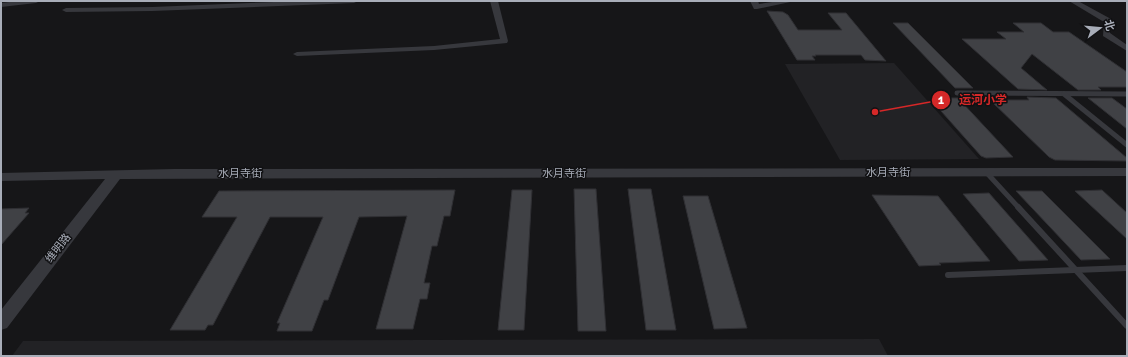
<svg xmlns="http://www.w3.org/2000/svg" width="1128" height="357" font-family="Signika,'Noto Sans SC',sans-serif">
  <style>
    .built { fill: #222225 }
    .building { fill: #404145; stroke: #303034 }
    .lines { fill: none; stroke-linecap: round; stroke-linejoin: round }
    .service-far1 { stroke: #37383d; stroke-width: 5 }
    .service { stroke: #37383d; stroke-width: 6 }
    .minor { fill: #37383d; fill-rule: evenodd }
    .tertiary { fill: #37383d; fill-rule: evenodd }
    .labels { text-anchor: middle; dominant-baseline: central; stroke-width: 3; stroke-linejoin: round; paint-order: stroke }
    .street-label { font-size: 11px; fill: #a8adb8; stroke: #111113 }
    .leader { fill: none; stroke: #d62828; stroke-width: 1.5 }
    .callout-dot { fill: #d62828; stroke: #111113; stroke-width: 1.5 }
    .mark-label { font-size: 12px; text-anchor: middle; font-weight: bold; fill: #fff }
    .callout-label { font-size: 12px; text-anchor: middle; font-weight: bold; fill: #d62828; stroke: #111113; stroke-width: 3; stroke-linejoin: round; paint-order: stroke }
  </style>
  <rect width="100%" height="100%" fill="#161618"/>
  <g class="built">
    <path d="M 894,63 L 979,159 L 840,160 L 785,64 Z"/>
    <path d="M 879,339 L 888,356 L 12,356 L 23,341 Z"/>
  </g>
  <g class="building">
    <path d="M 767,11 L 783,12 L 788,15 L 798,30 L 842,30 L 828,13 L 846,13 L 886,61 L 865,60 L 861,55 L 815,55 L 816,56 L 812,56 L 815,60 L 797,60 Z"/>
    <path d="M 893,23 L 908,23 L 973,88 L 955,88 Z"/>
    <path d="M 1013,23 L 1041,23 L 1053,32 L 1069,32 L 1127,72 L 1127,87 L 1098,87 L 1101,90 L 1078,90 L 1032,54 L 1021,68 L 1047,90 L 1018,89 L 962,39 L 1006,39 L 997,32 L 1024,32 Z"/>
    <path d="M 1027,97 L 1056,98 L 1127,158 L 1127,161 L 1055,160 L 1049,157 L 990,100 L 1029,100 Z"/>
    <path d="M 934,98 L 958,98 L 1013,157 L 986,158 L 981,156 L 933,102 L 937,102 Z"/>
    <path d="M 1088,98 L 1112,98 L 1127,109 L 1127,129 Z"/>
    <path d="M 574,189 L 596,189 L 606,331 L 578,331 Z"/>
    <path d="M 628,189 L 651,189 L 676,330 L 646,330 Z"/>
    <path d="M 455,190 L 450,216 L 444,216 L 437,246 L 432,246 L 424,283 L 430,283 L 427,299 L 420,299 L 413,329 L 376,329 L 407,216 L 359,217 L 328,300 L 324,300 L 312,331 L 277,331 L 280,323 L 277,323 L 323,217 L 270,217 L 213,325 L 208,325 L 205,330 L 170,330 L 237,217 L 202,217 L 219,191 Z"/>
    <path d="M 512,190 L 532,190 L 524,330 L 498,330 Z"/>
    <path d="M 1102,190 L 1127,213 L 1127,239 L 1075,191 Z"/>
    <path d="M 1016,191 L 1042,191 L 1110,259 L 1081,260 Z"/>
    <path d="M 989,193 L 1048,260 L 1019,261 L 963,194 Z"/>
    <path d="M 872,195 L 938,196 L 990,261 L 939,263 L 941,265 L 919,266 Z"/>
    <path d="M 683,196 L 708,196 L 747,328 L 714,329 Z"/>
    <path d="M 29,208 L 25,213 L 29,213 L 1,245 L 1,209 Z"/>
  </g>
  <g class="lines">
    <g class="service-far1">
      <path d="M 957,93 L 1127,94"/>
      <path d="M 1064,94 L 1127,145"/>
      <path d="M 986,172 L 1019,208"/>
    </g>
    <g class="service">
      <path d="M 1018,207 L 1127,326"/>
      <path d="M 948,275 L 1127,268"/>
    </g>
    <g class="minor">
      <path d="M 17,1 L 40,1 L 36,3 L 1,7 L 1,3 Z"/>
      <path d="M 300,1 L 358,1 L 354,3 L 152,11 L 66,12 L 62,10 L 66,8 L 152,7 Z"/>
      <path d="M 490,1 L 498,1 L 508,41 L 507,43 L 434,50 L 297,56 L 293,54 L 297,52 L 434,46 L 500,39 Z"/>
      <path d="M 750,1 L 758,1 L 759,4 L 779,1 L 795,1 L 757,9 L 754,9 Z"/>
      <path d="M 1069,1 L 1078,1 L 1111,19 L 1110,33 L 1127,45 L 1127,51 L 1103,36 L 1104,22 Z"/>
    </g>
    <path class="tertiary" d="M 1127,168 L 1127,176 L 120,179 L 7,328 L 1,330 L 1,310 L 105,179 L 1,181 L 1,173 L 174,169 Z"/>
  </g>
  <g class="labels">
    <g class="street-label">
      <text x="888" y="172">水月寺街</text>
      <text x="240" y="173">水月寺街</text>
      <text x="564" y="173">水月寺街</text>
      <text transform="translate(58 248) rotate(-52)">维明路</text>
    </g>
  </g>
  <path class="leader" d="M875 112L941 100"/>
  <g class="callout-dot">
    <circle cx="875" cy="112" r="4"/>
    <circle cx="941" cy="100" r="10"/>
  </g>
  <g class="mark-label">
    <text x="941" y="104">1</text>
  </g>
  <g class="callout-label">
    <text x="983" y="104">运河小学</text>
  </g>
  <rect width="1128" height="357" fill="none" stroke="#a8adb8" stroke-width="4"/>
  <g transform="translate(1100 28) rotate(74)" stroke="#111113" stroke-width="3" paint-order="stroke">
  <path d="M0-3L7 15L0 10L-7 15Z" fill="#a8adb8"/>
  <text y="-6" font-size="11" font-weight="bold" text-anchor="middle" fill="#a8adb8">北</text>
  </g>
</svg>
